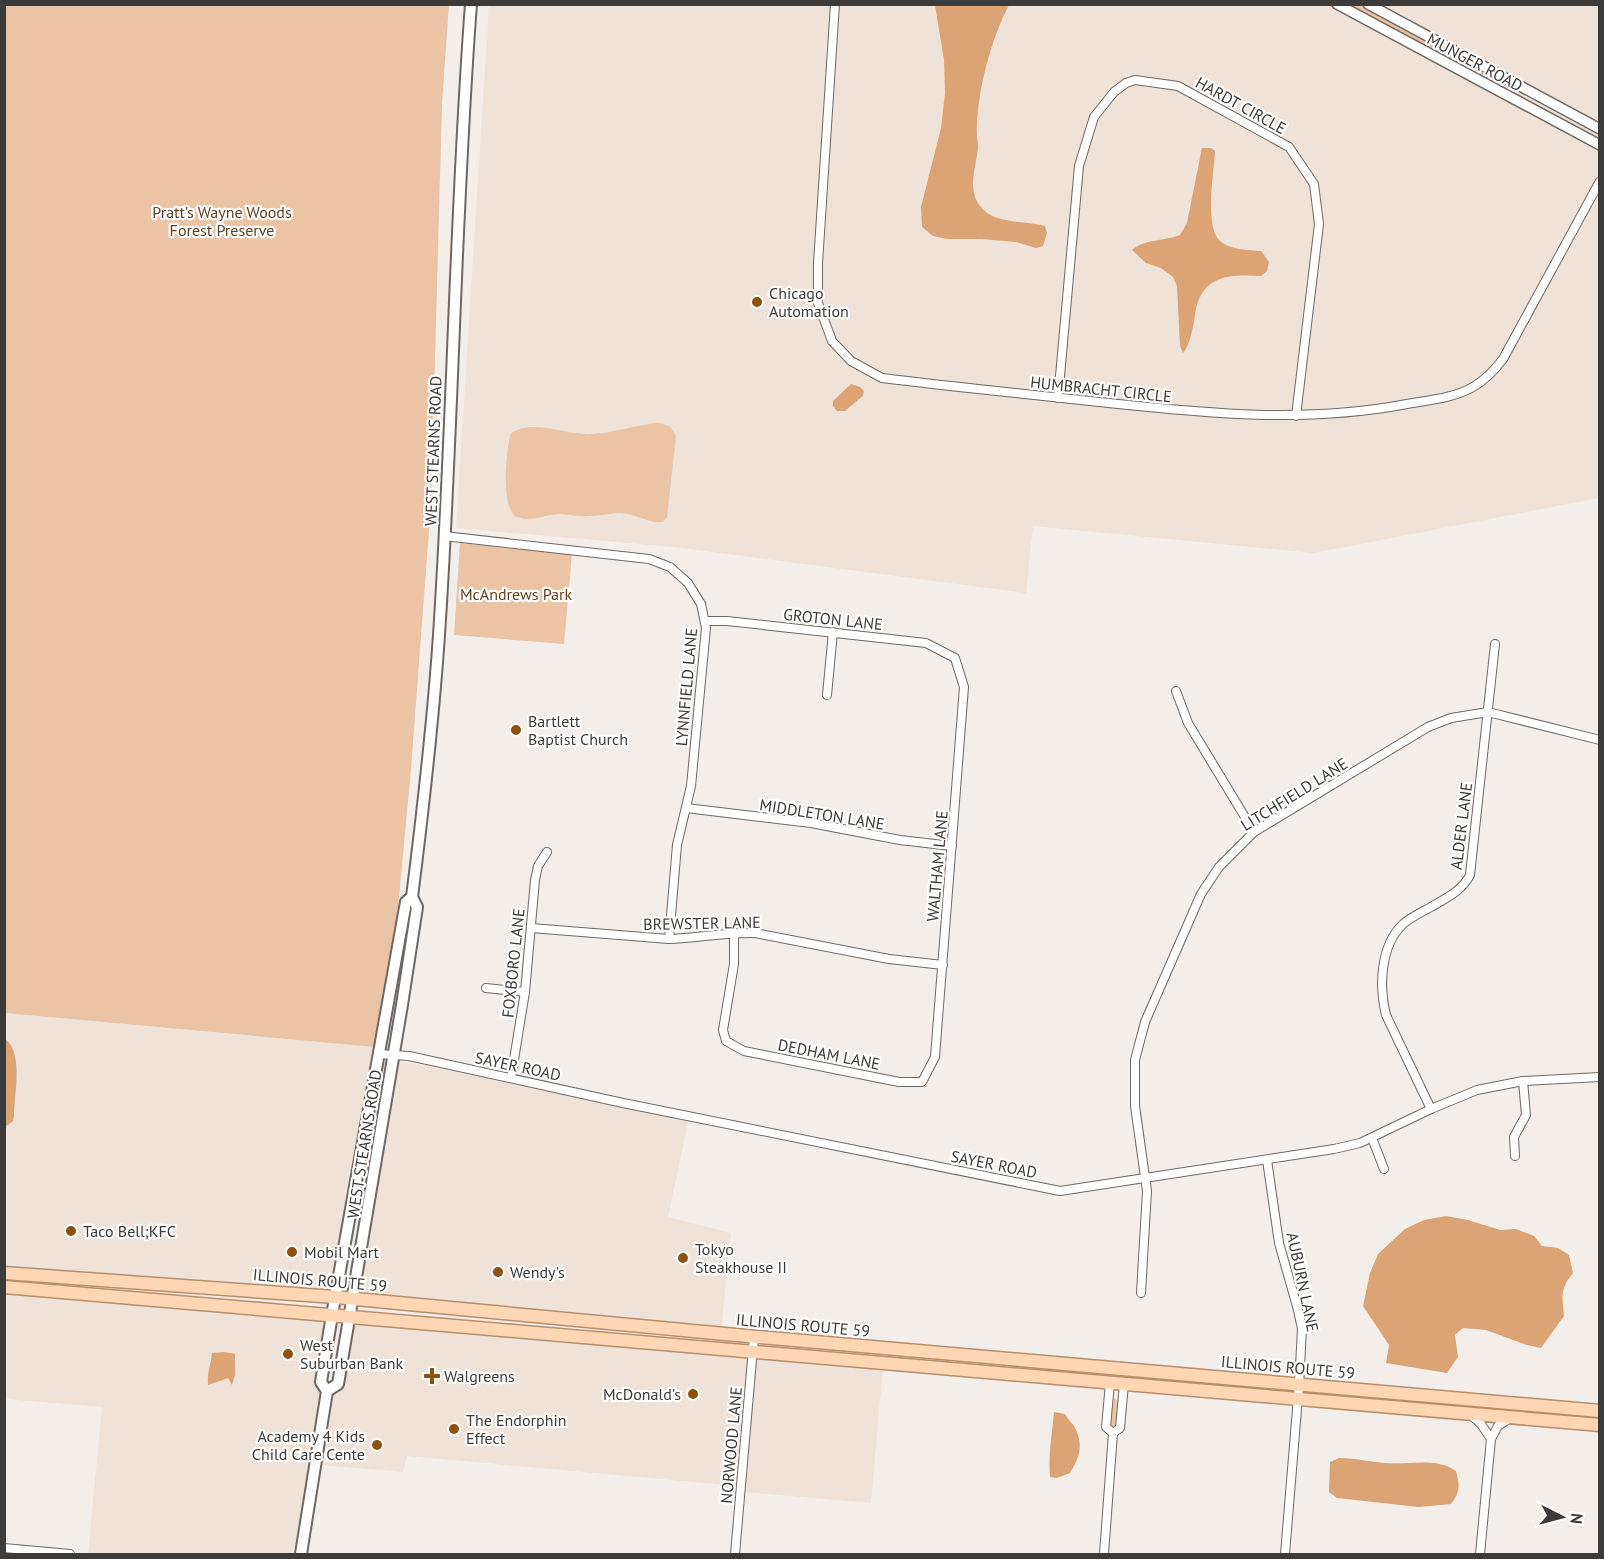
<svg xmlns="http://www.w3.org/2000/svg" width="1604" height="1559" font-family="'PT Sans',sans-serif">
  <style>
    .built { fill: #eee2d9 }
    .green { fill: #eac4a5 }
    .water { fill: #dca474 }
    .lines { fill: none; stroke-linecap: round; stroke-linejoin: round }
    .minor-casing { stroke: #6d6864; stroke-width: 10 }
    .tertiary-casing { stroke: #6d6864; stroke-width: 12 }
    .secondary-casing { stroke: #6d6864; stroke-width: 14 }
    .primary-casing { stroke: #b88e6a; stroke-width: 15 }
    .minor { stroke: #fff; stroke-width: 8 }
    .tertiary { stroke: #fff; stroke-width: 9 }
    .secondary { stroke: #fff; stroke-width: 10 }
    .primary { stroke: #fcd6b5; stroke-width: 12 }
    .poi-dot { fill: #8d5110; stroke: #fff; stroke-width: 2 }
    .labels { text-anchor: middle; dominant-baseline: central; stroke-width: 4.5; stroke-linejoin: round; paint-order: stroke }
    .street-label { font-size: 16px; fill: #3d3b39; stroke: #fff }
    .park-label { font-size: 16px; fill: #653f1b; stroke: #fff }
    .poi-label { font-size: 16px; fill: #3d3b39; stroke: #fff; text-anchor: start }
  </style>
  <rect width="100%" height="100%" fill="#f4eeea"/>
  <g class="built">
    <path d="M 489,5 L 1599,5 L 1599,498 L 1314,553 L 1033,526 L 1026,593 L 674,547 L 456,528 Z"/>
    <path d="M 4,1013 L 385,1048 L 340,1297 L 5,1269 Z"/>
    <path d="M 390,1059 L 689,1118 L 668,1217 L 731,1233 L 721,1332 L 348,1300 Z"/>
    <path d="M 4,1292 L 338,1319 L 297,1554 L 88,1554 L 102,1407 L 5,1399 Z"/>
    <path d="M 344,1319 L 749,1355 L 739,1486 L 407,1456 L 403,1472 L 319,1465 Z"/>
    <path d="M 755,1356 L 883,1366 L 871,1503 L 744,1492 Z"/>
  </g>
  <g class="green">
    <path d="M 4,5 L 449,5 L 442,103 L 431,504 L 411,769 L 385,1048 L 5,1013 Z"/>
    <path d="M 1347,5 L 1358,5 L 1524,93 L 1523,94 L 1465,68 Z"/>
    <path d="M 657,423 C 667,424 672,426 676,436 L 667,517 L 663,522 C 648,524 634,512 618,513 C 607,514 597,516 586,516 C 577,517 567,514 558,514 C 545,515 529,522 517,517 C 500,510 506,448 511,433 C 536,418 565,436 593,434 C 614,433 635,425 657,423 Z"/>
    <path d="M 460,543 L 572,554 L 564,644 L 454,635 Z"/>
    <path d="M 1114,1398 L 1119,1402 L 1116,1425 L 1113,1427 L 1110,1424 L 1112,1400 Z"/>
  </g>
  <g class="water">
    <path d="M 935,5 L 1009,5 C 992,37 978,88 977,125 C 976,133 978,140 978,148 C 976,167 967,189 980,206 C 994,225 1025,220 1045,226 L 1047,233 L 1043,246 L 1036,248 L 1016,242 L 981,239 L 947,239 L 933,236 L 922,227 L 921,207 L 941,128 L 945,93 L 944,60 Z"/>
    <path d="M 1211,148 L 1215,151 C 1214,172 1204,226 1220,241 C 1230,250 1248,250 1261,251 L 1269,262 L 1267,271 L 1261,276 C 1237,275 1211,273 1199,299 C 1196,305 1195,315 1194,322 C 1191,334 1190,344 1183,353 L 1180,346 L 1177,286 L 1173,277 L 1161,268 L 1146,263 L 1132,250 C 1144,239 1165,241 1180,235 L 1187,223 L 1202,148 Z"/>
    <path d="M 851,384 L 860,387 L 864,391 L 863,396 L 845,411 L 837,411 L 833,406 L 833,401 Z"/>
    <path d="M 5,1039 C 24,1052 14,1096 14,1116 L 13,1121 L 5,1127 Z"/>
    <path d="M 1446,1216 L 1468,1220 L 1500,1230 L 1516,1229 L 1534,1236 L 1542,1246 L 1558,1248 L 1569,1255 L 1573,1273 C 1560,1289 1562,1296 1564,1316 L 1541,1348 L 1527,1345 L 1486,1330 L 1463,1328 L 1455,1335 L 1458,1357 L 1447,1373 L 1386,1363 L 1389,1345 L 1363,1306 L 1370,1273 L 1378,1254 L 1405,1229 L 1424,1220 Z"/>
    <path d="M 224,1352 L 235,1354 L 235,1375 L 232,1385 L 228,1378 L 208,1385 C 207,1371 211,1365 212,1353 Z"/>
    <path d="M 1054,1412 L 1065,1414 C 1068,1419 1071,1422 1074,1426 C 1084,1444 1080,1457 1070,1473 L 1057,1478 L 1050,1477 C 1048,1455 1052,1434 1054,1412 Z"/>
    <path d="M 1339,1458 C 1356,1458 1370,1462 1386,1463 C 1409,1465 1437,1457 1456,1471 C 1460,1485 1460,1493 1451,1504 L 1419,1507 L 1337,1498 L 1329,1492 L 1330,1462 Z"/>
  </g>
  <g class="lines">
    <defs>
      <g id="minor">
        <path d="M 835,4 L 818,263 L 818,303 L 832,341 L 851,361 L 882,378 C 954,387 1027,394 1099,402 C 1204,413 1302,424 1407,404 C 1429,400 1454,398 1473,387 C 1485,380 1494,371 1503,359 L 1600,181"/>
        <path d="M 1058,398 L 1079,166 L 1094,117 L 1114,92 L 1126,83 L 1135,80 L 1178,86 L 1289,147 L 1314,184 L 1319,224 L 1296,416"/>
        <path d="M 444,536 L 649,559 L 670,567 L 688,583 L 701,604 L 706,628 L 691,786 L 677,845 L 669,939"/>
        <path d="M 705,621 L 727,621 L 926,643 L 955,658 L 964,687 L 935,1057 L 922,1082 L 899,1082 L 744,1051 L 726,1041 L 723,1030 L 734,964 L 734,932"/>
        <path d="M 1176,691 L 1188,723 L 1254,832"/>
        <path d="M 827,695 L 833,632"/>
        <path d="M 686,808 L 811,823 L 900,840 L 952,846"/>
        <path d="M 531,928 L 669,939 C 698,938 726,932 755,933 L 889,959 L 943,965"/>
        <path d="M 486,988 L 525,992"/>
        <path d="M 378,1054 L 409,1056 L 623,1103 L 1060,1191 L 1334,1149 L 1360,1143 L 1431,1109 L 1477,1090 L 1523,1081 L 1600,1077"/>
        <path d="M 511,1078 L 525,992 L 535,880 L 538,866 L 547,852"/>
        <path d="M 1431,1109 L 1386,1015 C 1379,986 1380,946 1403,924 C 1411,917 1422,912 1431,907 C 1446,898 1461,892 1470,875 L 1495,644"/>
        <path d="M 1372,1138 L 1384,1169"/>
        <path d="M 1515,1156 L 1514,1137 L 1526,1115 L 1523,1081"/>
        <path d="M 1267,1160 L 1279,1243 L 1298,1310 L 1302,1329 L 1299,1385 L 1285,1554"/>
        <path d="M 1141,1293 L 1147,1191 L 1135,1106 L 1135,1060 L 1145,1022 L 1201,894 L 1219,867 L 1254,832 L 1428,727 L 1451,718 L 1488,712 L 1600,740"/>
        <path d="M 1110,1383 L 1106,1427 L 1113,1433"/>
        <path d="M 1471,1415 L 1481,1424 L 1491,1439"/>
        <path d="M 4,1548 L 70,1554"/>
        <path d="M 735,1554 L 754,1337"/>
        <path d="M 1104,1554 L 1113,1433 L 1120,1428 L 1124,1384"/>
        <path d="M 1480,1554 L 1491,1439 L 1498,1426 L 1510,1418"/>
      </g>
      <g id="tertiary">
        <path d="M 1337,4 L 1600,145"/>
        <path d="M 1368,4 L 1600,129"/>
      </g>
      <g id="secondary">
        <path d="M 327,1391 L 338,1384 L 402,1005 L 417,907 L 412,897 C 423,810 433,723 439,635 C 453,425 455,214 471,4"/>
        <path d="M 301,1554 L 327,1391 L 321,1382 L 332,1315 L 406,902 L 412,897"/>
      </g>
      <g id="primary">
        <path d="M 4,1273 L 335,1297 L 725,1334 L 1600,1411"/>
        <path d="M 4,1287 L 1600,1425"/>
      </g>
    </defs>
    <use href="#minor" class="minor-casing"/>
    <use href="#tertiary" class="tertiary-casing"/>
    <use href="#secondary" class="secondary-casing"/>
    <use href="#primary" class="primary-casing"/>
    <use href="#minor" class="minor"/>
    <use href="#tertiary" class="tertiary"/>
    <use href="#secondary" class="secondary"/>
    <use href="#primary" class="primary"/>
  </g>
  <g class="poi-dot">
    <circle cx="757" cy="302" r="6"/>
    <circle cx="516" cy="730" r="6"/>
    <circle cx="71" cy="1231" r="6"/>
    <circle cx="292" cy="1252" r="6"/>
    <circle cx="683" cy="1258" r="6"/>
    <circle cx="498" cy="1272" r="6"/>
    <circle cx="288" cy="1354" r="6"/>
    <path d="M429 1367h6v6h6v6h-6v6h-6v-6h-6v-6h6z"/>
    <circle cx="693" cy="1394" r="6"/>
    <circle cx="454" cy="1429" r="6"/>
    <circle cx="377" cy="1445" r="6"/>
  </g>
  <g class="labels">
    <g class="street-label">
      <text transform="translate(1475 62) rotate(28)">MUNGER ROAD</text>
      <text transform="translate(1241 105) rotate(29)">HARDT CIRCLE</text>
      <text transform="translate(1101 389) rotate(6)">HUMBRACHT CIRCLE</text>
      <text transform="translate(433 451) rotate(-88)">WEST STEARNS ROAD</text>
      <text transform="translate(833 619) rotate(6)">GROTON LANE</text>
      <text transform="translate(686 687) rotate(-85)">LYNNFIELD LANE</text>
      <text transform="translate(1294 794) rotate(-32)">LITCHFIELD LANE</text>
      <text transform="translate(822 814) rotate(9)">MIDDLETON LANE</text>
      <text transform="translate(1461 826) rotate(-83)">ALDER LANE</text>
      <text transform="translate(937 866) rotate(-85)">WALTHAM LANE</text>
      <text transform="translate(702 923) rotate(-1)">BREWSTER LANE</text>
      <text transform="translate(513 963) rotate(-84)">FOXBORO LANE</text>
      <text transform="translate(829 1054) rotate(11)">DEDHAM LANE</text>
      <text transform="translate(518 1066) rotate(12)">SAYER ROAD</text>
      <text transform="translate(364 1144) rotate(-81)">WEST STEARNS ROAD</text>
      <text transform="translate(994 1164) rotate(11)">SAYER ROAD</text>
      <text transform="translate(320 1280) rotate(5)">ILLINOIS ROUTE 59</text>
      <text transform="translate(1303 1282) rotate(78)">AUBURN LANE</text>
      <text transform="translate(803 1325) rotate(5)">ILLINOIS ROUTE 59</text>
      <text transform="translate(1288 1367) rotate(5)">ILLINOIS ROUTE 59</text>
      <text transform="translate(731 1445) rotate(-85)">NORWOOD LANE</text>
    </g>
    <g class="park-label">
      <text x="222" y="212">Pratt’s Wayne Woods<tspan x="222" dy="18">Forest Preserve</tspan></text>
      <text x="516" y="594">McAndrews Park</text>
    </g>
    <g class="poi-label">
      <text x="769" y="293">Chicago<tspan x="769" dy="18">Automation</tspan></text>
      <text x="528" y="721">Bartlett<tspan x="528" dy="18">Baptist Church</tspan></text>
      <text x="83" y="1231">Taco Bell;KFC</text>
      <text x="695" y="1249">Tokyo<tspan x="695" dy="18">Steakhouse II</tspan></text>
      <text x="304" y="1252">Mobil Mart</text>
      <text x="510" y="1272">Wendy's</text>
      <text x="300" y="1345">West<tspan x="300" dy="18">Suburban Bank</tspan></text>
      <text x="444" y="1376">Walgreens</text>
      <text x="681" y="1394" text-anchor="end">McDonald's</text>
      <text x="466" y="1420">The Endorphin<tspan x="466" dy="18">Effect</tspan></text>
      <text x="365" y="1436" text-anchor="end">Academy 4 Kids<tspan x="365" dy="18">Child Care Cente</tspan></text>
    </g>
  </g>
  <rect width="1604" height="1559" fill="none" stroke="#3d3b39" stroke-width="12"/>
  <g transform="translate(1562 1517) rotate(96)" stroke="#ffffff" stroke-width="4.5" paint-order="stroke">
  <path d="M0-4.5L10 22L0 15L-10 22Z" fill="#3d3b39"/>
  <text y="-9" font-size="16" font-weight="bold" text-anchor="middle" fill="#3d3b39">N</text>
  </g>
</svg>
